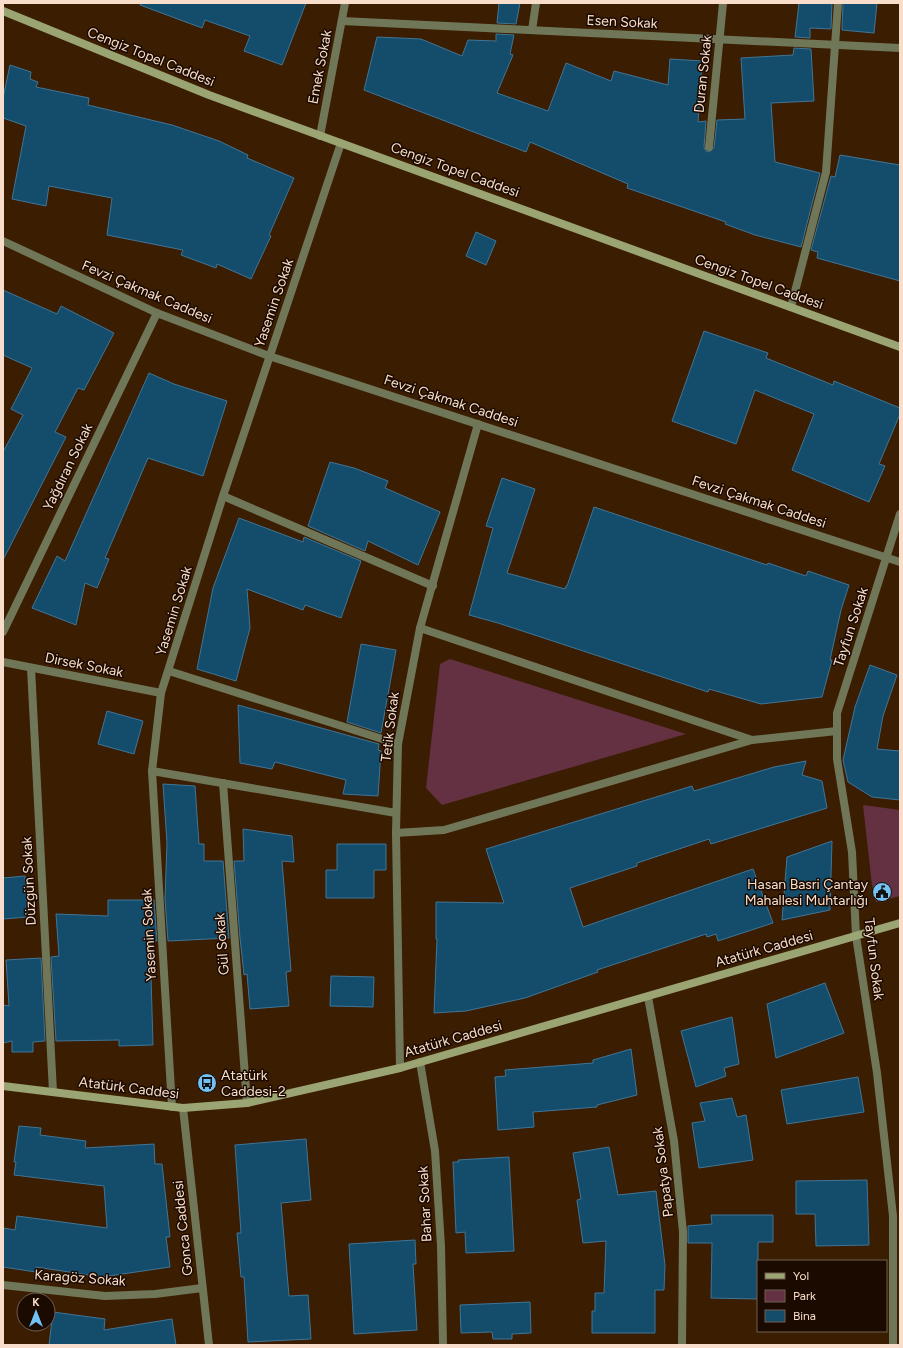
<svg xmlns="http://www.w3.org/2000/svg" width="903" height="1348" font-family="Figtree,sans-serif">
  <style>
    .green { fill: #643143 }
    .building { fill: #144c6c; stroke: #407596 }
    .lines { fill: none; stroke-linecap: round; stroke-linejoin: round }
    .minor { stroke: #707758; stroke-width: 8 }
    .secondary { stroke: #9aa573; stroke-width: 8 }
    .labels { text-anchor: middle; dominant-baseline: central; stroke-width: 3; stroke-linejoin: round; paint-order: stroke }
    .street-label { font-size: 14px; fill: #f8ddca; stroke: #1b0a00 }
    .poi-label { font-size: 14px; fill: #f8ddca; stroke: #1b0a00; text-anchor: end }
  </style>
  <rect width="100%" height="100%" fill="#3b1d01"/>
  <g class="green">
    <path d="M 450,659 L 686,734 L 442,805 L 426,788 L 440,664 Z"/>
    <path d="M 863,805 L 900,810 L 900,896 L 876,902 L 872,885 Z"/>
  </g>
  <g class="building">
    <path d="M 141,3 L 306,3 L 282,65 L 244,51 L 250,36 L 205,20 L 202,28 L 140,5 Z"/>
    <path d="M 499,3 L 520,3 L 516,24 L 497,23 Z"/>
    <path d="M 799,3 L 832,3 L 831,29 L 810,28 L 810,38 L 795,37 Z"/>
    <path d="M 843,3 L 877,3 L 874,33 L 842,30 Z"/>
    <path d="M 496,34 L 514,35 L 510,54 L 513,55 L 497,93 L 548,111 L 566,63 L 611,81 L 614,71 L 668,85 L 670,59 L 702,61 L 698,122 L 706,121 L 704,147 L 706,151 L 709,152 L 714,148 L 717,120 L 745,119 L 741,58 L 793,55 L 794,48 L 811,49 L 814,101 L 771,103 L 775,162 L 820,173 L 801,247 L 755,235 L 725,224 L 726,222 L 627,188 L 628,184 L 530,142 L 526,152 L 364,90 L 377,37 L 421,39 L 462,56 L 468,40 L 496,41 Z"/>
    <path d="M 10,65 L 31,72 L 30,79 L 38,82 L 36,87 L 89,98 L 88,105 L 172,125 L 219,141 L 248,155 L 247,158 L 294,178 L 269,235 L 271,236 L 251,279 L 217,264 L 216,268 L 181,255 L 183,250 L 107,235 L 112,198 L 49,186 L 46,206 L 12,199 L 26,126 L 3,118 L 3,98 Z"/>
    <path d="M 840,155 L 900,165 L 900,281 L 817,258 L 818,252 L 811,250 L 831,176 L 835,177 Z"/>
    <path d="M 476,232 L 496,241 L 486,265 L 466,256 Z"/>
    <path d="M 3,290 L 57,314 L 61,306 L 114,333 L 84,390 L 78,388 L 55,432 L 66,437 L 3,560 L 3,452 L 23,415 L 11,409 L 32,368 L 3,355 Z"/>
    <path d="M 704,331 L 768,353 L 766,358 L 833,385 L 834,381 L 900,408 L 900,414 L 879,464 L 885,466 L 869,502 L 792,470 L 814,414 L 755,390 L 736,444 L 672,421 Z"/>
    <path d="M 149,373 L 174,384 L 227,401 L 203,476 L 148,458 L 105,558 L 109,559 L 97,588 L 85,583 L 76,625 L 32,608 L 57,556 L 65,561 Z"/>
    <path d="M 330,462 L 354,468 L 388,481 L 385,488 L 440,512 L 418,565 L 368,541 L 365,551 L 308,526 Z"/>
    <path d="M 502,478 L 535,489 L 507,573 L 565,589 L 566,586 L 567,586 L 594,507 L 767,565 L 768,563 L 806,576 L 808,571 L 849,585 L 841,610 L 830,660 L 832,660 L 822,697 L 761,704 L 709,689 L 708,692 L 498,623 L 469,615 L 493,528 L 486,526 Z"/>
    <path d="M 239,518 L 303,542 L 304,537 L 361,561 L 341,618 L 305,605 L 303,610 L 247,589 L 250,628 L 236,681 L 197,669 L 213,588 Z"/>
    <path d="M 361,644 L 396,650 L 381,733 L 347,722 Z"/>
    <path d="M 870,665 L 897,675 L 883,716 L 877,749 L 900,751 L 900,800 L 872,797 L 848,782 L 843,760 L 855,707 Z"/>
    <path d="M 238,705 L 379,744 L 378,750 L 381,751 L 378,796 L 343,794 L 346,780 L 275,762 L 272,769 L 240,763 Z"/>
    <path d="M 107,711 L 143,721 L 134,754 L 98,744 Z"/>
    <path d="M 806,761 L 802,775 L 822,781 L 827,808 L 711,844 L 709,839 L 637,863 L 637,866 L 570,888 L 583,927 L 753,869 L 773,923 L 718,941 L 716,934 L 707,937 L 706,934 L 597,970 L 598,972 L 525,998 L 466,1011 L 434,1013 L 437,939 L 436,939 L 436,902 L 504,903 L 486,849 L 692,786 L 694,791 L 774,767 Z"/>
    <path d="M 163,784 L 195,786 L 199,844 L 204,844 L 204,861 L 223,861 L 229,938 L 168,941 L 165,899 L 167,843 Z"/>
    <path d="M 243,829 L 292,836 L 294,862 L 282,861 L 291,971 L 286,972 L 289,1006 L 250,1009 L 247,974 L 244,975 L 240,938 L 234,861 L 244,861 Z"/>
    <path d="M 832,841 L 830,910 L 782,920 L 787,857 Z"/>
    <path d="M 337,844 L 386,844 L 386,870 L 374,870 L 374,898 L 326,898 L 326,870 L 337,870 Z"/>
    <path d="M 25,876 L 28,917 L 3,919 L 3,878 Z"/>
    <path d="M 108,900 L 154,900 L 157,941 L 150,942 L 153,1045 L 119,1046 L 119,1040 L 56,1041 L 51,957 L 59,956 L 56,914 L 108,916 Z"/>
    <path d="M 41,958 L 45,1041 L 33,1042 L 33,1052 L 12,1052 L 12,1041 L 3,1043 L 3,1005 L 9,1006 L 6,960 Z"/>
    <path d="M 331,976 L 374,977 L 373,1007 L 330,1006 Z"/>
    <path d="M 825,983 L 844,1033 L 776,1058 L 767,1004 Z"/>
    <path d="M 732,1017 L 739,1064 L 724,1068 L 726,1076 L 696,1087 L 681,1031 Z"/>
    <path d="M 631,1049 L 637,1095 L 597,1105 L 597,1107 L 533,1112 L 534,1127 L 498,1130 L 495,1077 L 506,1076 L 505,1070 L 593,1063 L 593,1060 Z"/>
    <path d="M 858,1077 L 864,1112 L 787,1124 L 781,1090 Z"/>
    <path d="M 732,1098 L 737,1117 L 746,1115 L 753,1160 L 699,1168 L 692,1123 L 705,1121 L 700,1103 Z"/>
    <path d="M 19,1126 L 41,1128 L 40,1135 L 86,1141 L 85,1148 L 154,1144 L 155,1164 L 162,1164 L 170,1237 L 166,1237 L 170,1267 L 102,1277 L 36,1267 L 36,1272 L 3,1267 L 3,1228 L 15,1230 L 17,1216 L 107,1228 L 104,1186 L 14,1175 L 16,1162 L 14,1162 Z"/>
    <path d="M 306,1139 L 311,1200 L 281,1203 L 289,1296 L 308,1295 L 311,1339 L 248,1342 L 244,1277 L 241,1277 L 237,1233 L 241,1233 L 235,1145 Z"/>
    <path d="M 609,1147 L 618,1195 L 656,1191 L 665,1265 L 664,1290 L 655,1290 L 655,1333 L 592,1333 L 592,1311 L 595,1311 L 595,1293 L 604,1293 L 606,1241 L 583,1243 L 577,1200 L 581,1199 L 573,1153 Z"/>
    <path d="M 509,1157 L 514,1251 L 466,1253 L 465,1232 L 456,1233 L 453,1162 L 459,1162 L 458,1160 Z"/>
    <path d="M 867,1180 L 869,1245 L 816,1246 L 815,1214 L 796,1214 L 796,1181 Z"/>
    <path d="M 711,1215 L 773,1215 L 773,1242 L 758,1242 L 758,1299 L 711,1298 L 712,1243 L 688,1243 L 688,1226 L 712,1224 Z"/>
    <path d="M 415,1240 L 416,1264 L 413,1264 L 417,1330 L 354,1334 L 349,1244 Z"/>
    <path d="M 530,1302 L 531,1333 L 512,1334 L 512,1339 L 493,1339 L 492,1332 L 461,1333 L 460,1305 Z"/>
    <path d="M 53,1312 L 105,1319 L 104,1330 L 172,1319 L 176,1345 L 49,1345 Z"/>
  </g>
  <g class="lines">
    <g class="minor">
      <path d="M 342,21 L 900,48"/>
      <path d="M 532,30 L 536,3"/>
      <path d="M 320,136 L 345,3"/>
      <path d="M 709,147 L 723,3"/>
      <path d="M 3,241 L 157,313 L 269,356 L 900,562"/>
      <path d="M 791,307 L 826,172 L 838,3"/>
      <path d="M 223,496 L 433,586"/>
      <path d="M 420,628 L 752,740"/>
      <path d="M 3,632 L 157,313"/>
      <path d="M 3,662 L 161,693"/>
      <path d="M 31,668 L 53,1092"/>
      <path d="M 169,671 L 398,744"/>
      <path d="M 152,771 L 396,813"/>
      <path d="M 223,783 L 247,1103"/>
      <path d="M 396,833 L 444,830 L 752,740 L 837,731"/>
      <path d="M 648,997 L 674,1141 L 683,1232 L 682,1345"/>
      <path d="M 420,1062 L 435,1151 L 441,1246 L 443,1345"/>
      <path d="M 400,1068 L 396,833 L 398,744 L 420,628 L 478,424"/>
      <path d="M 172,1107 L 152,771 L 161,693 L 223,496 L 341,143"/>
      <path d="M 183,1108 L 209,1345"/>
      <path d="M 3,1285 L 105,1296 L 155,1294 L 202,1288"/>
      <path d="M 893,1345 L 893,1216 L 877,1073 L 856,936 L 852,852 L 837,759 L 837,713 L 900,514"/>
    </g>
    <g class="secondary">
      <path d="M 3,11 L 209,95 L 900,347"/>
      <path d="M 3,1086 L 183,1108 L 247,1103 L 400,1068 L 900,923"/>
    </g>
  </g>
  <defs>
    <symbol id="civic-disc" viewBox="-11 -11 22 22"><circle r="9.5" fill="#71c1f5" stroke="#1b0a00"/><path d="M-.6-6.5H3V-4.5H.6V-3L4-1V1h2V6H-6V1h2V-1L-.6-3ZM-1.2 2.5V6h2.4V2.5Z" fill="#111"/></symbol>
    <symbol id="bus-disc" viewBox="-11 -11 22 22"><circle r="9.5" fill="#71c1f5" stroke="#1b0a00"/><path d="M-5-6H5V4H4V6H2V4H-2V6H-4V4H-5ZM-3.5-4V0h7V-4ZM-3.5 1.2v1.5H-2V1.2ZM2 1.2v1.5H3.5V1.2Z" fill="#111"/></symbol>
  </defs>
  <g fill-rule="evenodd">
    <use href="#civic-disc" x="871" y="881" width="22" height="22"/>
    <use href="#bus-disc" x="196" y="1072" width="22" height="22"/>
  </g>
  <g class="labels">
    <g class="street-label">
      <text transform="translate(622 22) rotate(3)">Esen Sokak</text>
      <text transform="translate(151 57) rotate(22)">Cengiz Topel Caddesi</text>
      <text transform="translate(320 67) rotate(-79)">Emek Sokak</text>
      <text transform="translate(703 74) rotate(-84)">Duran Sokak</text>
      <text transform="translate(455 170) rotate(20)">Cengiz Topel Caddesi</text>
      <text transform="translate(759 282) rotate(20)">Cengiz Topel Caddesi</text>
      <text transform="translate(147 292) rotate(23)">Fevzi Çakmak Caddesi</text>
      <text transform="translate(274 303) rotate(-71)">Yasemin Sokak</text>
      <text transform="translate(451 401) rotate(18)">Fevzi Çakmak Caddesi</text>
      <text transform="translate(68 467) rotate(-64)">Yağdıran Sokak</text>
      <text transform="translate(759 502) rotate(18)">Fevzi Çakmak Caddesi</text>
      <text transform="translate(174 611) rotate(-73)">Yasemin Sokak</text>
      <text transform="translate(851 627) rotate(-72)">Tayfun Sokak</text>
      <text transform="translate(84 665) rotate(11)">Dirsek Sokak</text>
      <text transform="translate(390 727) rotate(-83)">Tetik Sokak</text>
      <text transform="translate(29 881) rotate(-93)">Düzgün Sokak</text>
      <text transform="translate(149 935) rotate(-93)">Yasemin Sokak</text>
      <text transform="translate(222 944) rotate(-94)">Gül Sokak</text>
      <text transform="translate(764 949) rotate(-16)">Atatürk Caddesi</text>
      <text transform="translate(874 959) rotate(83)">Tayfun Sokak</text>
      <text transform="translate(453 1039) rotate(-16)">Atatürk Caddesi</text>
      <text transform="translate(129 1088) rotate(7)">Atatürk Caddesi</text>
      <text transform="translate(663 1172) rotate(-97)">Papatya Sokak</text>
      <text transform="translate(425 1204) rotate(-93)">Bahar Sokak</text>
      <text transform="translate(183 1228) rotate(-96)">Gonca Caddesi</text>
      <text transform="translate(80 1278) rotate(4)">Karagöz Sokak</text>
    </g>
    <g class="poi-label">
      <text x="868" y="884">Hasan Basri Çantay<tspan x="868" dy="16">Mahallesi Muhtarlığı</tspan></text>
      <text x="221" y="1075" text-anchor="start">Atatürk<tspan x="221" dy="16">Caddesi-2</tspan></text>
    </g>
  </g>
  <rect width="903" height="1348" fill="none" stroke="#f8ddca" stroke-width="8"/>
  <rect x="757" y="1260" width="130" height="72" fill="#1b0a00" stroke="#735e51"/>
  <rect x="765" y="1273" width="20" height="6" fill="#9aa573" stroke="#735e51"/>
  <text x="793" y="1280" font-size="12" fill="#f8ddca">Yol</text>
  <rect x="765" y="1290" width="20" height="12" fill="#643143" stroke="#735e51"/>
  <text x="793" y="1300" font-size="12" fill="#f8ddca">Park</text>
  <rect x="765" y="1310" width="20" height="12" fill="#144c6c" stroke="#735e51"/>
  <text x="793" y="1320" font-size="12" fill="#f8ddca">Bina</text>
  <g transform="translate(36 1312)"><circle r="19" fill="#1b0a00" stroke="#735e51"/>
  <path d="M0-3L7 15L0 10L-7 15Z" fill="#71c1f5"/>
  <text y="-6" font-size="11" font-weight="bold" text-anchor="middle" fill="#f8ddca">K</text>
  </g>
</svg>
